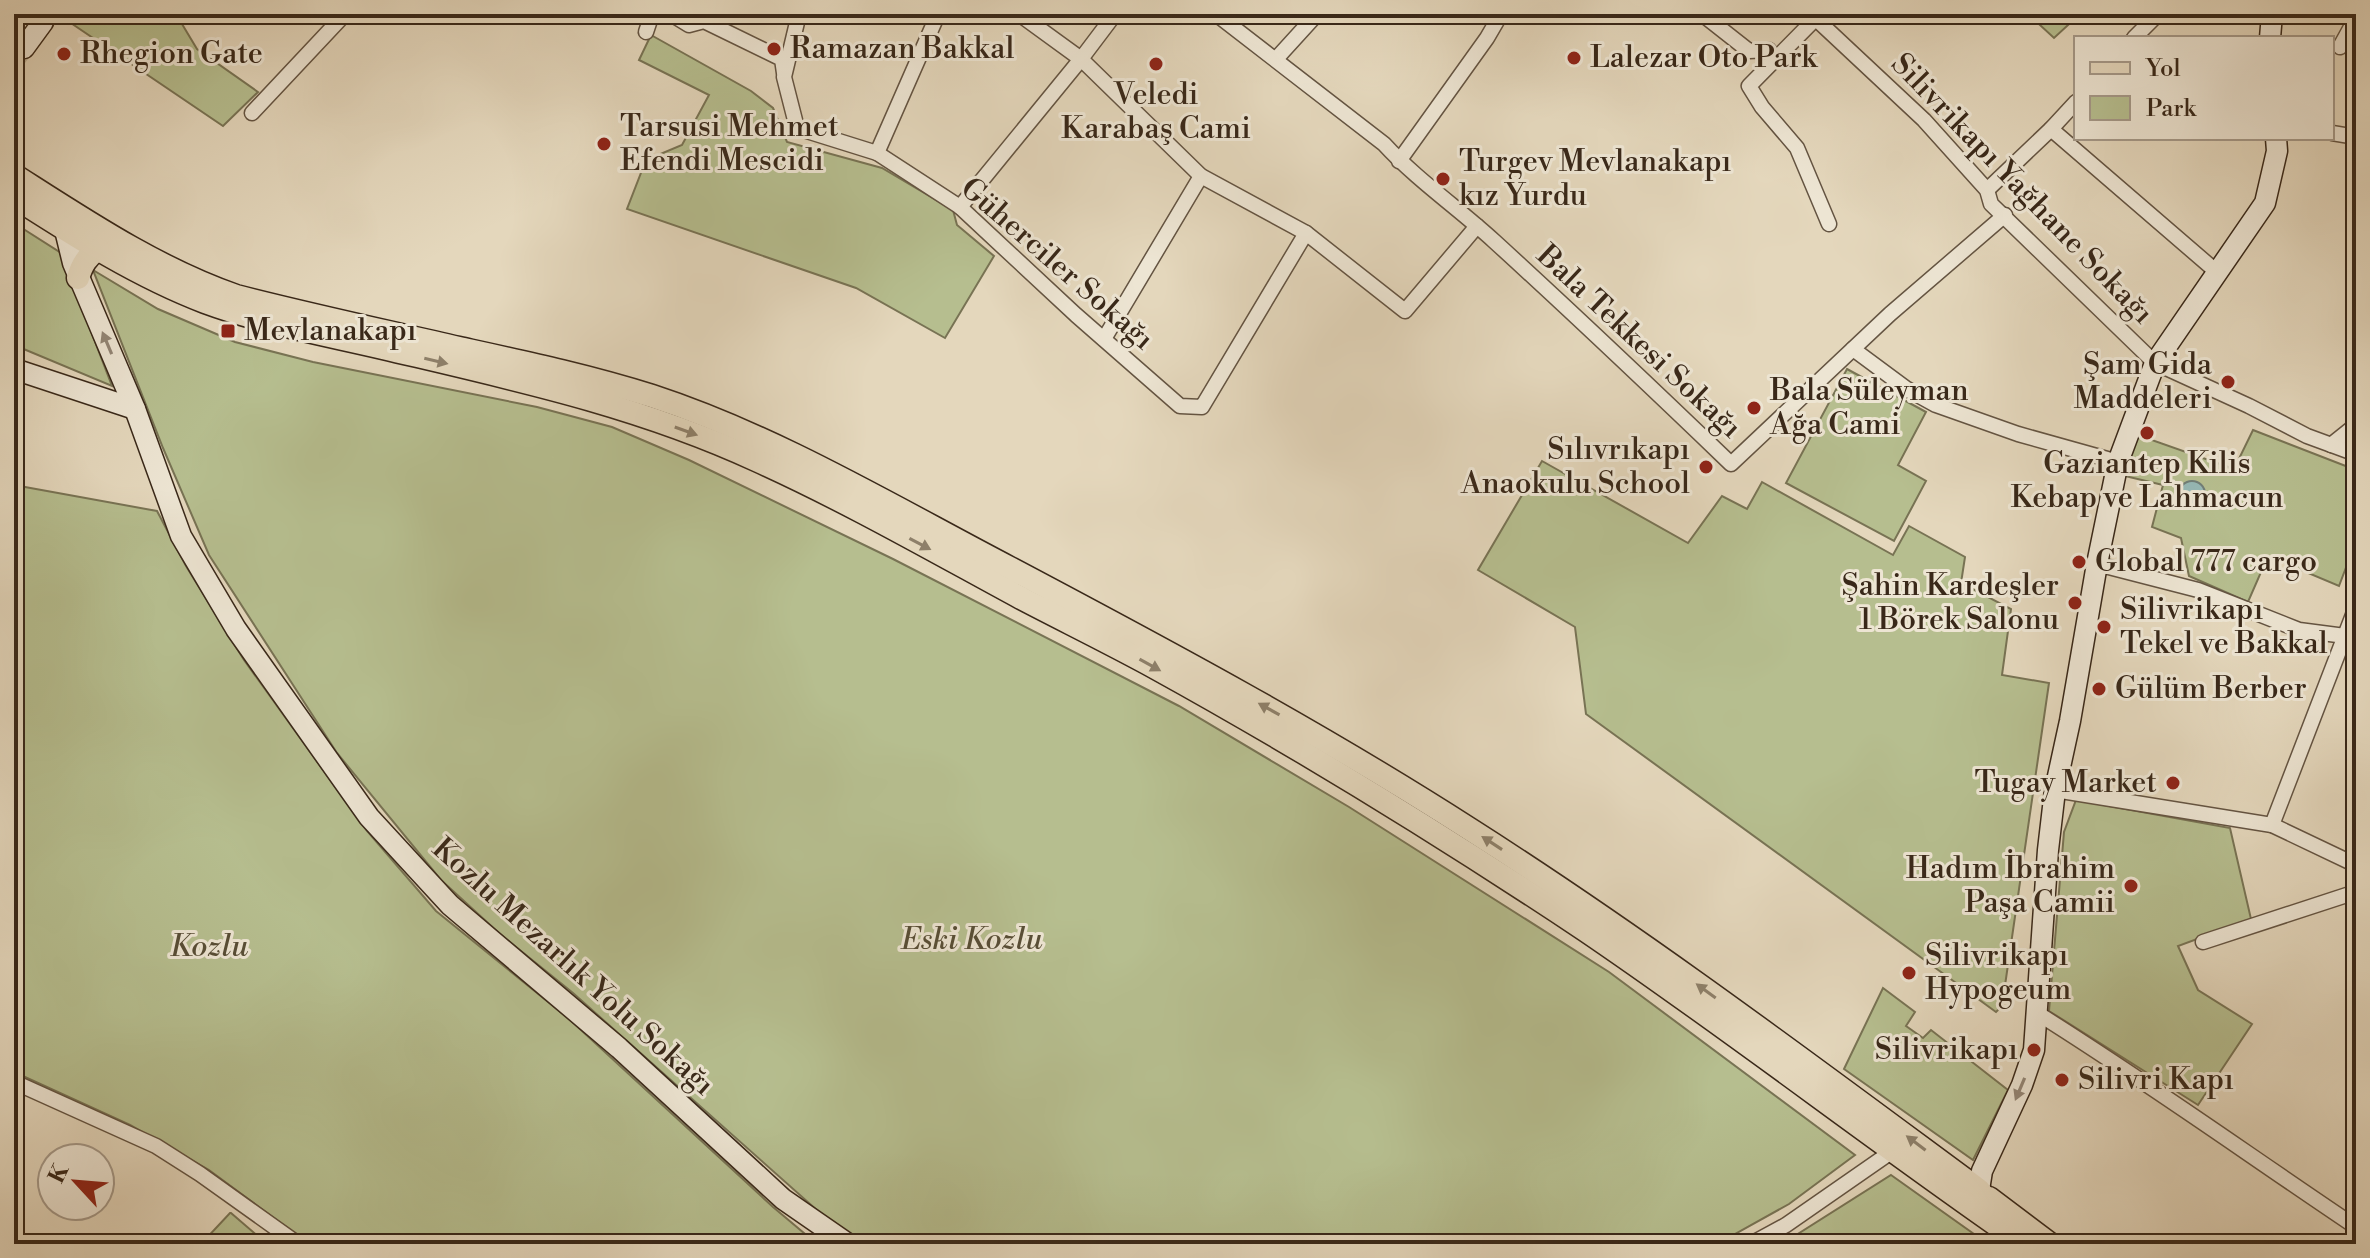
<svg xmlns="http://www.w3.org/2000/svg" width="2370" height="1258" font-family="'Libre Bodoni',serif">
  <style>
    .green { fill: #b6be8f; stroke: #787354; stroke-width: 2 }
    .water { fill: #96b8b5; stroke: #717e77; stroke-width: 2 }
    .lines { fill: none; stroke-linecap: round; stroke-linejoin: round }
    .secondary-tunnel { stroke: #c2b49b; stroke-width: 20; stroke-dasharray: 20 10; stroke-linecap: butt }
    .street-casing { stroke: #645442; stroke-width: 17 }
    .secondary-casing { stroke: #392819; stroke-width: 23 }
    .primary-casing { stroke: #392819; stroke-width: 25 }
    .street { stroke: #ede5d3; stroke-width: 14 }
    .secondary { stroke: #ede5d3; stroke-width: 20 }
    .primary { stroke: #e4d7bc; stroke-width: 22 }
    .oneway { fill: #938676 }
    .oneway2 { fill: #8e806a }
    .poi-dot { fill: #8f2418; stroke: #ede5d3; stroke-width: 3 }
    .labels { text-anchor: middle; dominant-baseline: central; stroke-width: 6; stroke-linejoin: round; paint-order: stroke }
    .poi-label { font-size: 30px; fill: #392819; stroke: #ede5d3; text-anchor: start }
    .street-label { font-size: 30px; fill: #392819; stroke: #ede5d3 }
    .park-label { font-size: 30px; font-style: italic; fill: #584e36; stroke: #ede5d3 }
  </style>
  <rect width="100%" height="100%" fill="#e4d7bc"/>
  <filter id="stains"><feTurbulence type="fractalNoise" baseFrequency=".0025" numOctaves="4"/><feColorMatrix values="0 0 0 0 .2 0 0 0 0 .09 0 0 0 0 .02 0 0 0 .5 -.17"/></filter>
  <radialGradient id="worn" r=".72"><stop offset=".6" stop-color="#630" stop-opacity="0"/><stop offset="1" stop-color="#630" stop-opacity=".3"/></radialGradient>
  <g class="green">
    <path d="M 64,14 L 176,14 L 197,49 L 258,92 L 223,126 L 62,17 Z"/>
    <path d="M 2028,14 L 2080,14 L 2054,38 Z"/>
    <path d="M 651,35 L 751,91 L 773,108 L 787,142 L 882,168 L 953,210 L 957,225 L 994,256 L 945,338 L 856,288 L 627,209 L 646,160 L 682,145 L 709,95 L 639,60 Z"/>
    <path d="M 14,223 L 61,253 L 112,386 L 14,345 Z"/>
    <path d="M 93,270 L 158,309 L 235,342 L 313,362 L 537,407 L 612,427 L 689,460 L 893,559 L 1179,706 L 1349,807 L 1609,972 L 1855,1155 L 1789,1204 L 1717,1244 L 855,1244 L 573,993 L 500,934 L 441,880 L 337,753 L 209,555 L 163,448 Z"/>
    <path d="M 1847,369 L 1926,412 L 1898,465 L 1926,481 L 1894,541 L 1786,483 Z"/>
    <path d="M 2253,430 L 2356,470 L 2356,541 L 2339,586 L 2268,556 L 2248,602 L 2189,576 L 2181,538 L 2152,527 L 2163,485 L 2125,476 L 2135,434 L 2234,469 Z"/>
    <path d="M 1542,461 L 1688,543 L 1722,496 L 1747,509 L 1762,482 L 1893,555 L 1909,526 L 1965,557 L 1961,583 L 2011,609 L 2002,675 L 2049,683 L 2002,1006 L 1996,1012 L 1586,714 L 1575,627 L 1478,570 Z"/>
    <path d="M 14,485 L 157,511 L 186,566 L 244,660 L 367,831 L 436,911 L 568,1018 L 773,1207 L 817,1244 L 309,1244 L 209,1170 L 130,1125 L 14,1072 Z"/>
    <path d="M 2076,800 L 2230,828 L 2251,919 L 2178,946 L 2198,990 L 2252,1024 L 2198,1105 L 2049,1011 L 2064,832 Z"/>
    <path d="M 1883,988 L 1915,1012 L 1906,1026 L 1923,1038 L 1931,1030 L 2008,1090 L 1973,1160 L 1844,1069 Z"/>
    <path d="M 1891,1175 L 1981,1239 L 1981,1244 L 1782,1244 Z"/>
    <path d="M 230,1213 L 231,1213 L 267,1244 L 201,1244 Z"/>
  </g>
  <circle class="water" cx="2192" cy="494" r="13"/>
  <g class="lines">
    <path class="secondary-tunnel" d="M 14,61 L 24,48"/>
    <defs>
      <g id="street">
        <path d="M 671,14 L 689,25 L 704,21 L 782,59 L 784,73"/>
        <path d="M 799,14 L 784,77 L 797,128 L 877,153 L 960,207 L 1076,315 L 1180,406 L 1202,407 L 1306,233"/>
        <path d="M 1019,14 L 1081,59 L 1201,176 L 1306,233 L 1405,311 L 1477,226"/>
        <path d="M 1216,14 L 1384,144 C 1417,180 1458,208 1494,241 C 1574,314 1653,389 1731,464 L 1890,314 L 2005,215"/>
        <path d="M 1702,14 L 1749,51 L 1769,50"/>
        <path d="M 1820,14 L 1749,86 L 1762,107 L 1797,148 L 1829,224"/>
        <path d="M 1907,14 L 1910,16 L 1912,14"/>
        <path d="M 1816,19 L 1924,120 L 1987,190 L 1991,204 L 2155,363 L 2249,406 L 2307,436 L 2356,454"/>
        <path d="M 646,32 L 652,14"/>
        <path d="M 2134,38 L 2158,14"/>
        <path d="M 2340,47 L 2356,18"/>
        <path d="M 1276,59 L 1317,14"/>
        <path d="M 252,113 L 345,14"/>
        <path d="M 2051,129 L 2218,273"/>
        <path d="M 2332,133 L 2356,137"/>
        <path d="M 877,153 L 938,14"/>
        <path d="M 1399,161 L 1487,38 L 1501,14"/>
        <path d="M 1987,190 L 2051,129 L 2076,102"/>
        <path d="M 960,207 L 1081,59 L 1115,14"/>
        <path d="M 1104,339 L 1201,176"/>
        <path d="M 1853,349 L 1907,389 L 1936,405 L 2018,434 L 2118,462"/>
        <path d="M 2331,445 L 2356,425"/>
        <path d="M 2097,564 L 2198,590 L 2299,630 L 2345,636 L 2356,642"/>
        <path d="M 2055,790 L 2272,825 L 2356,865"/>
        <path d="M 2272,825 L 2356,607"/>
        <path d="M 2203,942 L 2356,892"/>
        <path d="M 2037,1013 C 2146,1081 2250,1156 2356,1227"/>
        <path d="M 14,1082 L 156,1146 L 200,1174 L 298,1244"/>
        <path d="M 1751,1244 L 1786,1225 L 1894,1150"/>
      </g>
      <g id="secondary">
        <path d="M 2270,38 L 2272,14"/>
        <path d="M 24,48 L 43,22"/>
        <path d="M 65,230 L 73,263 L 135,409 L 181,536 L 236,629 L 369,817 L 450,905 L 619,1048 L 783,1199 L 848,1244"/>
        <path d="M 14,369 L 135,409"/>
        <path d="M 1979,1190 L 1982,1171 L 2022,1085 L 2034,1050 L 2048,850 L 2055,790 L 2070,721 L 2097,564 L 2118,462 L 2155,363 L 2265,203 L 2277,151 L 2276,138"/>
      </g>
      <g id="primary">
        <path d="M 14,175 C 86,221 156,268 236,296 C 310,315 385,331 459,348 C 523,362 589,376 652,396 C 777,437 893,507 1010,568 C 1165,650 1320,733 1468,828 C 1644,940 1811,1066 1979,1190 L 1991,1206 L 1997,1221"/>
        <path d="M 14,197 C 75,236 137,276 205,302 C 262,323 323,334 383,348 C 510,378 637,405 756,460 C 847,501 934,551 1021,598 C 1065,621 1110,643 1154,667 C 1301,748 1445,837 1585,930 C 1734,1031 1876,1142 2024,1244"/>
        <path d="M 78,278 C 82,264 87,257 98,249"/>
        <path d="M 1989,1198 L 2050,1244"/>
      </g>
    </defs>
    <use href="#street" class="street-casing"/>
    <use href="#secondary" class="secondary-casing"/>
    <use href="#primary" class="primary-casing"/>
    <use href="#street" class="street"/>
    <use href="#secondary" class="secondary"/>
    <use href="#primary" class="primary"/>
  </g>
  <defs><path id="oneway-solid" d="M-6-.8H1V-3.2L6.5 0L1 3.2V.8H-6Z" transform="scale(2)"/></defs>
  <g class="oneway">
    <use href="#oneway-solid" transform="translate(107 343) rotate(-113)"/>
    <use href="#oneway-solid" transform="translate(2020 1089) rotate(113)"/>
  </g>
  <g class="oneway2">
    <use href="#oneway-solid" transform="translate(436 361) rotate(13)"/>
    <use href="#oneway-solid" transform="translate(686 431) rotate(20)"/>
    <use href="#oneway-solid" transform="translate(920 544) rotate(28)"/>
    <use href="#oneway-solid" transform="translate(1150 665) rotate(29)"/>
    <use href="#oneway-solid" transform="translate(1269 709) rotate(-151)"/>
    <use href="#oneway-solid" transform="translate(1492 843) rotate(-147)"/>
    <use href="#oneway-solid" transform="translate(1706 991) rotate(-144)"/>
    <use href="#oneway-solid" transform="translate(1916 1143) rotate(-143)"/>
  </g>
  <g class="poi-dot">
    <circle cx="774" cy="49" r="8"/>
    <circle cx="64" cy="54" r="8"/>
    <circle cx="1574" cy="58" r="8"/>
    <circle cx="1156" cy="64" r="8"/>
    <circle cx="604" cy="144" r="8"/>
    <circle cx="1443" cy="179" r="8"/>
    <rect x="220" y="323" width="16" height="16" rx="4"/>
    <circle cx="2228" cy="382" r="8"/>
    <circle cx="1754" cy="408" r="8"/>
    <circle cx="2147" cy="433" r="8"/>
    <circle cx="1706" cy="467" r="8"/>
    <circle cx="2079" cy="562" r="8"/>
    <circle cx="2075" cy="603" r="8"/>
    <circle cx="2104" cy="627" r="8"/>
    <circle cx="2099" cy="689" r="8"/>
    <circle cx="2173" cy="783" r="8"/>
    <circle cx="2131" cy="886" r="8"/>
    <circle cx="1909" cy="973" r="8"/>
    <circle cx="2034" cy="1050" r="8"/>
    <circle cx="2062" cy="1080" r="8"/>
  </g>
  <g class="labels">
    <g class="poi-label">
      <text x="790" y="49">Ramazan Bakkal</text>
      <text x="80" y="54">Rhegion Gate</text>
      <text x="1590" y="58">Lalezar Oto Park</text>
      <text x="1156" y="95" text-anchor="middle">Veledi<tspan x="1156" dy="34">Karabaş Cami</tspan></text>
      <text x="620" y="127">Tarsusi Mehmet<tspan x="620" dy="34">Efendi Mescidi</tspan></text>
      <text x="1459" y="162">Turgev Mevlanakapı<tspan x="1459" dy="34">kız Yurdu</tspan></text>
      <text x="244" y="331">Mevlanakapı</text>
      <text x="2212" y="365" text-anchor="end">Şam Gida<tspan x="2212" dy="34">Maddeleri</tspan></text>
      <text x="1770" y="391">Bala Süleyman<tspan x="1770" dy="34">Ağa Cami</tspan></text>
      <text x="1690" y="450" text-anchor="end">Sılıvrıkapı<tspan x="1690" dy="34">Anaokulu School</tspan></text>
      <text x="2147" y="464" text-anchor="middle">Gaziantep Kilis<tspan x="2147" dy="34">Kebap ve Lahmacun</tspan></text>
      <text x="2095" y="562">Global 777 cargo</text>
      <text x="2059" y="586" text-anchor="end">Şahin Kardeşler<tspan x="2059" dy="34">1 Börek Salonu</tspan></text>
      <text x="2120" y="610">Silivrikapı<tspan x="2120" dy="34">Tekel ve Bakkal</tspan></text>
      <text x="2115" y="689">Gülüm Berber</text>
      <text x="2157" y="783" text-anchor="end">Tugay Market</text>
      <text x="2115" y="869" text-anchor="end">Hadım İbrahim<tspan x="2115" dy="34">Paşa Camii</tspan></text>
      <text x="1925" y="956">Silivrikapı<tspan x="1925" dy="34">Hypogeum</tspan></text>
      <text x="2018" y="1050" text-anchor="end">Silivrikapı</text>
      <text x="2078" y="1080">Silivri Kapı</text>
    </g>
    <g class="street-label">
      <text transform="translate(2022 189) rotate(46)">Silivrikapı Yağhane Sokağı</text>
      <text transform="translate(1057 264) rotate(41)">Güherciler Sokağı</text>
      <text transform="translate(1639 342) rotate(43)">Bala Tekkesi Sokağı</text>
      <text transform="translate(573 967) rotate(42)">Kozlu Mezarlık Yolu Sokağı</text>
    </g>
    <g class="park-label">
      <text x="972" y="940">Eski Kozlu</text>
      <text x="209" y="947">Kozlu</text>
    </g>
  </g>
  <rect width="2370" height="1258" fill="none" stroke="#e4d7bc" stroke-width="48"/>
  <rect x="16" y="16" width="2338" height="1226" fill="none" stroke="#392819" stroke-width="4"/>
  <rect x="24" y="24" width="2322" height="1210" fill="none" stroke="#392819" stroke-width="2"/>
  <rect x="2074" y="36" width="260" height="104" fill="#ede5d3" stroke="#a59989" stroke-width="2"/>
  <rect x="2090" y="62" width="40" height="12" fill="#e4d7bc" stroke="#a59989" stroke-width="2"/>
  <text x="2146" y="76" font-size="24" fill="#392819">Yol</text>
  <rect x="2090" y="96" width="40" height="24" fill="#b6be8f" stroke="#a59989" stroke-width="2"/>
  <text x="2146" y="116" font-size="24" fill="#392819">Park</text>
  <g transform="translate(76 1182) rotate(296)"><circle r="38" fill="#ede5d3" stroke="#a59989" stroke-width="2"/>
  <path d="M0-6L14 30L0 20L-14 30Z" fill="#8f2418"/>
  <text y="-12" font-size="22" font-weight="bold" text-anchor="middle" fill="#392819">K</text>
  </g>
  <rect width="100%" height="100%" filter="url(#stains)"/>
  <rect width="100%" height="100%" fill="url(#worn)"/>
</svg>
